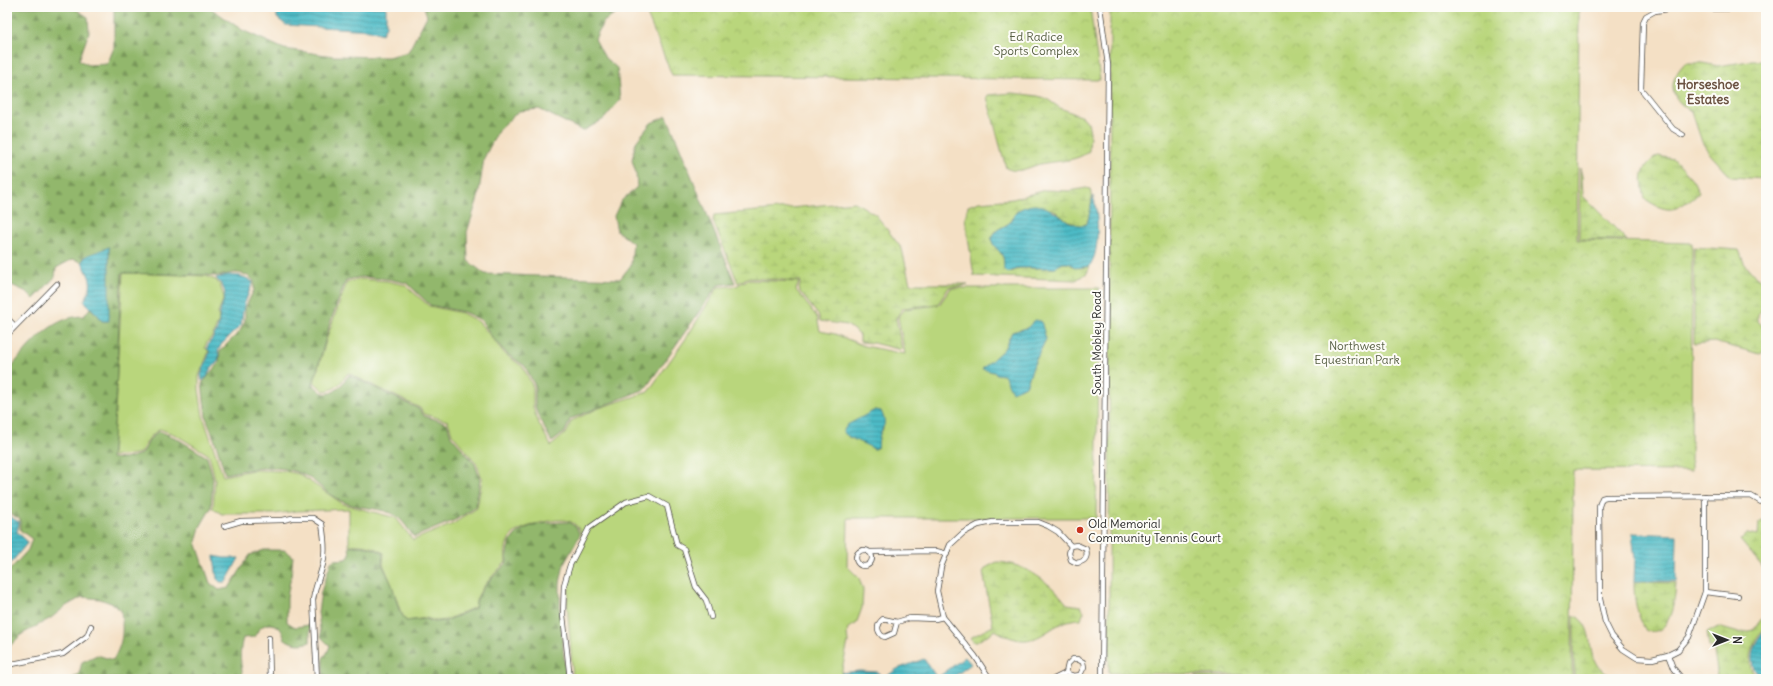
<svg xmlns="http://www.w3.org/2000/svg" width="1773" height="686" font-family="Delius,sans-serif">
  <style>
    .grass { fill: #b9d67c; stroke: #728054; fill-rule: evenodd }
    .forest { fill: url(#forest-firs); stroke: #5e714c }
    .wetland { fill: url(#wetland-marsh); stroke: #728054 }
    .park { fill: url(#park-crowns); stroke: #728054 }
    .water { fill: url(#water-rules); stroke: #3c7378 }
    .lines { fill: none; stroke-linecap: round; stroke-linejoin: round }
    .minor-casing { stroke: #494642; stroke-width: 6 }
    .minor { stroke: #fff; stroke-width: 4.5 }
    .poi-dot { fill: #c8321e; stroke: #fdfcf7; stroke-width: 1.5 }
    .labels { text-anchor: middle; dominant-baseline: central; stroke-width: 4; stroke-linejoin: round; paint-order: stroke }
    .park-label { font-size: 12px; fill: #565e43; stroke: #fdfcf7 }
    .street-label { font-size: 12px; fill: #2b2b2b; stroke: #fdfcf7 }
    .poi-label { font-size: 12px; fill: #2b2b2b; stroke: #fdfcf7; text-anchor: start }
    .neighbourhood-label { font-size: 13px; font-weight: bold; fill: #6a5140; stroke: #fdfcf7 }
  </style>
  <defs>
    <pattern id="forest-firs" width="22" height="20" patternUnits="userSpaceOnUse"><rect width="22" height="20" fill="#92b76c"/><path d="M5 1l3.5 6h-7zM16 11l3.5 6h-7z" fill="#779559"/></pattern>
    <pattern id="wetland-marsh" width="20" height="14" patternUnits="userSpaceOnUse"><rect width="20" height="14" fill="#b9d67c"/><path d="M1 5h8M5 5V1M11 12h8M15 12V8" fill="none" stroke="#9fb86b"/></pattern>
    <pattern id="park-crowns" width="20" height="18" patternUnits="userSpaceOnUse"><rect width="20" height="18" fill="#b9d67c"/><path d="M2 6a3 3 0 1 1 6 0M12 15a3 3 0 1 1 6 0" fill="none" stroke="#9fb86b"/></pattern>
    <pattern id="water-rules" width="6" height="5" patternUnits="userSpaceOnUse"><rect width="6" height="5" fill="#4dbbc6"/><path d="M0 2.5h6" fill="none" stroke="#4098a1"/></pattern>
  </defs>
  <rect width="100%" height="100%" fill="#fdfcf7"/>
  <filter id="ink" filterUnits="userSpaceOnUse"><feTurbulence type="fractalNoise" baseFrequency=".025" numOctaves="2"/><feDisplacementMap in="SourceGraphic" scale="8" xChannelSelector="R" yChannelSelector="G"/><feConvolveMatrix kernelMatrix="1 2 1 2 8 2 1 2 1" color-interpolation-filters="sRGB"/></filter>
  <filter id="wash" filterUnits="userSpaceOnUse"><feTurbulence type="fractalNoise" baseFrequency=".012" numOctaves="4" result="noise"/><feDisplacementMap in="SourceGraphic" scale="16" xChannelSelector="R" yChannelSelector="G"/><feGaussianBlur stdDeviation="0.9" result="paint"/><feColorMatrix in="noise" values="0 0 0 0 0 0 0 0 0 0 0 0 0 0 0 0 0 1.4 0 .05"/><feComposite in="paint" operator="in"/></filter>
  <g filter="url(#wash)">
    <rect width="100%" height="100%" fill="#f4e0c5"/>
    <path class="grass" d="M 123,273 L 206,276 L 216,280 L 220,285 L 224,297 L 218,314 L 219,320 L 213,335 L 206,344 L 205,348 L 209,351 L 199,376 L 199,389 L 203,416 L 223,476 L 253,470 L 285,471 L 299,474 L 343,504 L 396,518 L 413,540 L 453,524 L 477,508 L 482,479 L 477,464 L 452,434 L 448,421 L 424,414 L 420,408 L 348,373 C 341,382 337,390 324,391 L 314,382 L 328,334 L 347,282 L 360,279 L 387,281 L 405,285 L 429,306 L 462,313 L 479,322 L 505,354 L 523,367 L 533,387 L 533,406 L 536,418 L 551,446 L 567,432 L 571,421 L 599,408 L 648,392 L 687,337 L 718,287 L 736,286 L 747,280 L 799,282 L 796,290 L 817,317 L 820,331 L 835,334 L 864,346 L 905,354 L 898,317 L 905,309 L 939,305 L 951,288 L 1099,288 L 1096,520 L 1094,518 L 848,518 L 847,566 L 859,578 L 863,590 L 862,608 L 856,624 L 848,628 L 847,634 L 848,642 L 840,679 L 573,679 L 567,602 L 572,566 L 584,540 C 581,533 578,524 569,521 C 557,517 521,526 512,535 C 505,542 505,554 506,562 C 496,573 475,591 475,607 L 446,620 L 436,621 L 426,618 L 406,621 L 400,610 L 392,585 L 383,564 L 384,553 C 375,546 361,544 349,545 L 349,509 L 297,511 L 274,514 L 222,514 L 213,509 L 215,479 L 209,455 L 176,435 L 160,429 L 150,437 L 140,453 L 124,456 L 112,456 ZM 1035,320 L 1046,339 L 1034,364 L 1026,386 L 1004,375 L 996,374 L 994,372 L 983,369 L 1004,349 L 1012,332 L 1027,328 ZM 875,410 L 881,411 L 883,429 L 879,436 L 878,447 L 874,449 L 863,442 L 848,437 L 864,416 Z"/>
    <g class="forest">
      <path d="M 7,7 L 72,7 L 88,17 L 89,32 L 79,60 L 88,65 L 107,64 L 114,48 L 114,7 L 209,7 L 242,30 L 284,49 L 333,56 L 388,57 L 408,52 L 427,16 L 424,7 L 621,7 L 622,10 L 603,22 L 595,39 L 605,58 L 617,68 L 620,100 L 604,119 L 583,131 L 539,109 L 519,111 L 499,129 L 484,158 L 478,198 L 467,232 L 468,261 L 485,274 L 620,279 L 631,265 L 633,243 L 617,231 L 614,216 L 621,201 L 637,187 L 636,173 L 632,160 L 636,142 L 651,123 L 667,116 L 735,283 L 718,285 L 645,389 L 570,419 L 565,432 L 552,442 L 538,416 L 535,406 L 535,386 L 525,366 L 507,354 L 492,337 L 481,320 L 464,312 L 430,305 L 407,283 L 388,279 L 361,277 L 346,280 L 330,323 L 313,384 C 316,387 320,392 323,393 C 335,396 343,383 349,375 L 419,409 L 424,416 L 447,423 L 451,436 L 475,464 L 480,479 L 476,507 L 455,520 L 414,537 C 409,531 403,520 396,516 C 382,507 362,509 346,503 C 332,498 322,487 311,479 C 286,462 252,468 225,474 L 217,447 L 206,417 L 202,383 C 209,377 212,369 219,363 L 220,351 L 240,331 L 245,321 L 245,308 L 254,290 L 254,281 C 251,278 247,275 243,274 C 230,270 221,279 207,275 L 122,273 C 117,334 118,396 111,458 L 124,459 L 142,454 L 150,439 L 159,431 L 176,438 L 207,457 L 213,478 L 211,508 L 200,527 L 196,542 L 210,583 L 219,590 L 229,588 L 250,555 L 264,550 L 284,550 L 293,556 L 291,576 L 287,597 L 287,622 L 295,627 L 310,625 L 310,642 C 302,645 292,645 284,638 C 283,628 273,620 263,626 C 259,628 256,634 254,637 L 243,638 C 239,651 240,666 244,679 L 71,679 L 79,674 L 82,662 L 97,655 L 113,660 C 124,641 123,631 121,610 L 111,603 L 100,599 L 82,597 L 66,606 L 51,618 L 22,634 L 7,649 L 7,573 L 28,550 L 32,539 L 20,530 L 20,519 L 7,512 L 7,372 C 27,349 50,316 84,316 L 90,308 L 98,315 L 102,321 L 108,321 L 109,248 L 84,257 L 82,262 L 73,259 L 56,268 L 55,277 L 34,299 L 27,292 L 7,283 Z"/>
      <path d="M 569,522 L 576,527 L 580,535 L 564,564 L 560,583 L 560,615 L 566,679 L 323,679 L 323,658 L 327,653 L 330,646 L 321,637 L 318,612 L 321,592 L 331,562 L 334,560 L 347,559 L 350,555 L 349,546 C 360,545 373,547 383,553 L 382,564 L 392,585 L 399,610 L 406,621 L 426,619 L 435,622 L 446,621 L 475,608 C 477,590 495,575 507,563 C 504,524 539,523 569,522 Z"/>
    </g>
    <g class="wetland">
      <path d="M 1749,61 L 1766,61 L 1766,179 L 1731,177 L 1710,154 L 1702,142 L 1692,112 C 1669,98 1667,82 1685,63 L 1702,63 L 1718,66 Z"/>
      <path d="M 1013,93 L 1038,96 L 1047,99 L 1060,108 L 1083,117 L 1088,123 L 1090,132 L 1089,151 C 1078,161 1059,161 1045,163 C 1031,165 1020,175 1006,168 L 987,97 L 988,95 Z"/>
      <path d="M 1658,156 L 1674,159 L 1693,180 L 1699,193 C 1676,210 1671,216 1645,199 C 1641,180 1639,167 1658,156 Z"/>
      <path d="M 1580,168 L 1582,176 L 1583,196 L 1627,240 L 1579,239 Z"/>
      <path d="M 1086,188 L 1090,189 C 1093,198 1091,217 1085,225 L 1077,225 L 1064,219 L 1054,210 L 1031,206 L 1020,209 L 1016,212 L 1011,222 L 994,232 L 992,237 L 992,242 L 1003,256 L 1004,265 L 1012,272 L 1019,268 L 1053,268 L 1063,263 L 1069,263 L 1072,266 L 1080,268 L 1090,266 L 1087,273 L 1076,280 L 974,276 L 965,218 L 968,206 L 979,202 L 1013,199 L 1045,190 L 1070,191 Z"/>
      <path d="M 855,202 L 876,215 L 902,249 L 910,284 L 968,284 L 963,286 L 949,287 L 938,304 L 903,308 L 896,318 L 902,350 L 873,343 L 860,342 L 860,335 L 847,325 L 820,321 L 819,316 L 800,292 L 799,288 L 801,281 L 747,278 L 738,283 L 713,221 L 714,215 Z"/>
      <path d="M 1694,247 L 1739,250 L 1744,263 L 1754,275 L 1763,281 L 1766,286 L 1766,306 L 1758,314 L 1758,321 L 1766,330 L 1766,350 L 1760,354 L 1714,342 L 1694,344 Z"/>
      <path d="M 1762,521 L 1766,522 L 1766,571 L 1740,540 L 1747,533 L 1758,535 L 1759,523 Z"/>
      <path d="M 997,562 C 1025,563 1051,583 1067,604 L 1081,606 L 1084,612 L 1081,619 C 1045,619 1041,658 995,630 L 975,643 L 970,638 L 993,626 L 983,572 L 987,567 Z"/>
      <path d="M 1634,582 L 1676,583 C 1675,597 1672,627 1656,631 C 1653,632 1649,631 1646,631 C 1637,615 1634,601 1634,582 Z"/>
      <path d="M 1766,613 C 1766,617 1767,623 1766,626 C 1765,629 1760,633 1758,636 C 1750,648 1743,672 1762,679 L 1716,679 C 1719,669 1714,660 1714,650 L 1709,646 L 1707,633 L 1718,627 L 1739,633 L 1753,630 Z"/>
      <path d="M 1574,615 C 1595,626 1586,648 1597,665 C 1601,672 1610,675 1617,679 L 1574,679 Z"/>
      <path d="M 1195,676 L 1241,677 L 1241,679 L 1200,679 Z"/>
    </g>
    <g class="park">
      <path d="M 644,7 L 1090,7 L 1100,80 L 672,75 Z"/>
      <path d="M 1110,7 L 1579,7 L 1577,240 L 1692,243 L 1691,471 L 1573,470 L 1572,679 L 1243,679 L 1243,675 L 1109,673 Z"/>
    </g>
    <g class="water">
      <path d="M 277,7 L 386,7 L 386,26 L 382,34 L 370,30 L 286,25 L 277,18 Z"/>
      <path d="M 1093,196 C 1098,209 1099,240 1095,254 C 1094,258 1092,262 1090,266 L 1076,268 L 1069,263 L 1063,263 L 1053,268 L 1019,268 L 1007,273 L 1004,270 C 1003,265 1005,260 1002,255 C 999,249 990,245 992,237 C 993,230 1003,228 1008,224 C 1014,220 1014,213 1019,210 C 1048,192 1061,228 1085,225 L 1088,221 Z"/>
      <path d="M 109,247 L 109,321 L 102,321 L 98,315 L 84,301 C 95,283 90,279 82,262 L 86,256 Z"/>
      <path d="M 228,275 C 240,276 242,275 253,282 L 244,305 L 241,325 L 221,345 L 218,351 L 219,357 L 217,363 L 211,368 L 207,377 L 202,381 L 201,375 L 210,352 L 207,348 C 208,343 213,339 215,334 C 220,325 218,322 220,313 C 224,295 230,294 216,278 Z"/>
      <path d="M 1035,320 L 1041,321 L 1046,339 L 1034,364 L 1026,386 L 1012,392 L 1004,375 L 996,374 L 994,372 L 982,369 L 1004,349 L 1012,332 L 1027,328 Z"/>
      <path d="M 875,410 L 881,411 C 888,426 883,424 879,437 C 878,440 879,444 878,447 L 874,449 C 864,443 851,440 843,432 L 847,425 Z"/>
      <path d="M 7,515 L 19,522 L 17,532 L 28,542 L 7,568 Z"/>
      <path d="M 1632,533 L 1677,535 L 1676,581 L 1634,581 L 1635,560 Z"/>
      <path d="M 214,556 L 224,558 L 239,558 L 226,582 L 220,582 L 217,579 Z"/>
      <path d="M 1766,629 L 1766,679 C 1743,670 1752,642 1766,629 Z"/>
      <path d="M 965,657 L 971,664 L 951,679 L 883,679 L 897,669 L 924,659 L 937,678 Z"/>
      <path d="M 859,671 L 878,672 L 882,679 L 842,679 L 841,673 Z"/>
    </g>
  </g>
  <g filter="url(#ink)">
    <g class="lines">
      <defs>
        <g id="minor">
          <path d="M 1100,7 L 1108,65 L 1102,679"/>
          <path d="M 1683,135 L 1673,129 L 1641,89 L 1643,22 L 1646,16 L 1655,11 L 1668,9 L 1766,8"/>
          <path d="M 7,318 L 15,326"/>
          <path d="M 7,335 L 57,284"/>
          <path d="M 1705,496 L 1705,592 L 1689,637 L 1678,650 L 1668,655 L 1652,659 L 1637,658 L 1623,649 L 1612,636 L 1605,622 L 1600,599 L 1599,506 L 1602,498 L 1606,497 L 1751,496 L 1761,502"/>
          <path d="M 224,526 L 241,521 L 283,520 L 292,518 L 313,518 L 322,524 C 324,536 326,551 323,564 C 320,576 315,587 313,600 L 317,679"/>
          <path d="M 1077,545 L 1086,549 C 1088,557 1086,561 1077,563 L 1071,560 L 1069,553 L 1071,546 Z"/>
          <circle cx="864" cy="558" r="8"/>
          <path d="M 869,552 L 936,551 L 947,554"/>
          <path d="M 1705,592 L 1738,596"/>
          <path d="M 897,622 L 894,633 L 885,637 L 882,636 C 876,630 877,624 883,619 L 897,622 L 910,618 L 935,619 L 943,617"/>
          <path d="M 269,638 L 270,679"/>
          <path d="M 1668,655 L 1673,668 L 1682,679"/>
          <path d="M 1073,659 L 1077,659 L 1083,662 L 1084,667 L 1080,675 L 1074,676 L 1066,673 L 1068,664 Z"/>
          <path d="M 7,665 L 63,654 L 87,636 L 91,626"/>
          <path d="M 570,679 L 563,615 L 564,585 L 570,565 L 589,528 L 626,502 L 649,496 L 667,506 L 677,545 L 684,549 L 696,587 L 706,600 L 711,617"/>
          <path d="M 990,679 L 975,656 L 943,617 L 937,591 L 941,567 L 950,545 L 963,533 L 978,525 L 993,522 L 1038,522 L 1048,526 L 1058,532 L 1071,546"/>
          <path d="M 1054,679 L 1066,673"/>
        </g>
      </defs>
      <use href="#minor" class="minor-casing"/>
      <use href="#minor" class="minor"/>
    </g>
  </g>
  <circle class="poi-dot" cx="1080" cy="530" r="4"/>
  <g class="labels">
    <g class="park-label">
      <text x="1036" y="36">Ed Radice<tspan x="1036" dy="14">Sports Complex</tspan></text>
      <text x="1357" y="345">Northwest<tspan x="1357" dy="14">Equestrian Park</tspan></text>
    </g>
    <g class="street-label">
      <text transform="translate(1096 343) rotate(-90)">South Mobley Road</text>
    </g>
    <g class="poi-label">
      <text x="1088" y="523">Old Memorial<tspan x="1088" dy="14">Community Tennis Court</tspan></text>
    </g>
    <g class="neighbourhood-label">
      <text x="1708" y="84">Horseshoe<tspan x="1708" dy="15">Estates</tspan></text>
    </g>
  </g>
  <rect width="1773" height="686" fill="none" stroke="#fdfcf7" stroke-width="24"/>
  <g transform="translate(1727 640) rotate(90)" stroke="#fdfcf7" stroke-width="3" paint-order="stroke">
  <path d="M0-3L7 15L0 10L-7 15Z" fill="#2b2b2b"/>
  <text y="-6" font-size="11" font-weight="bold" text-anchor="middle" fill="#2b2b2b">N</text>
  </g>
</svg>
